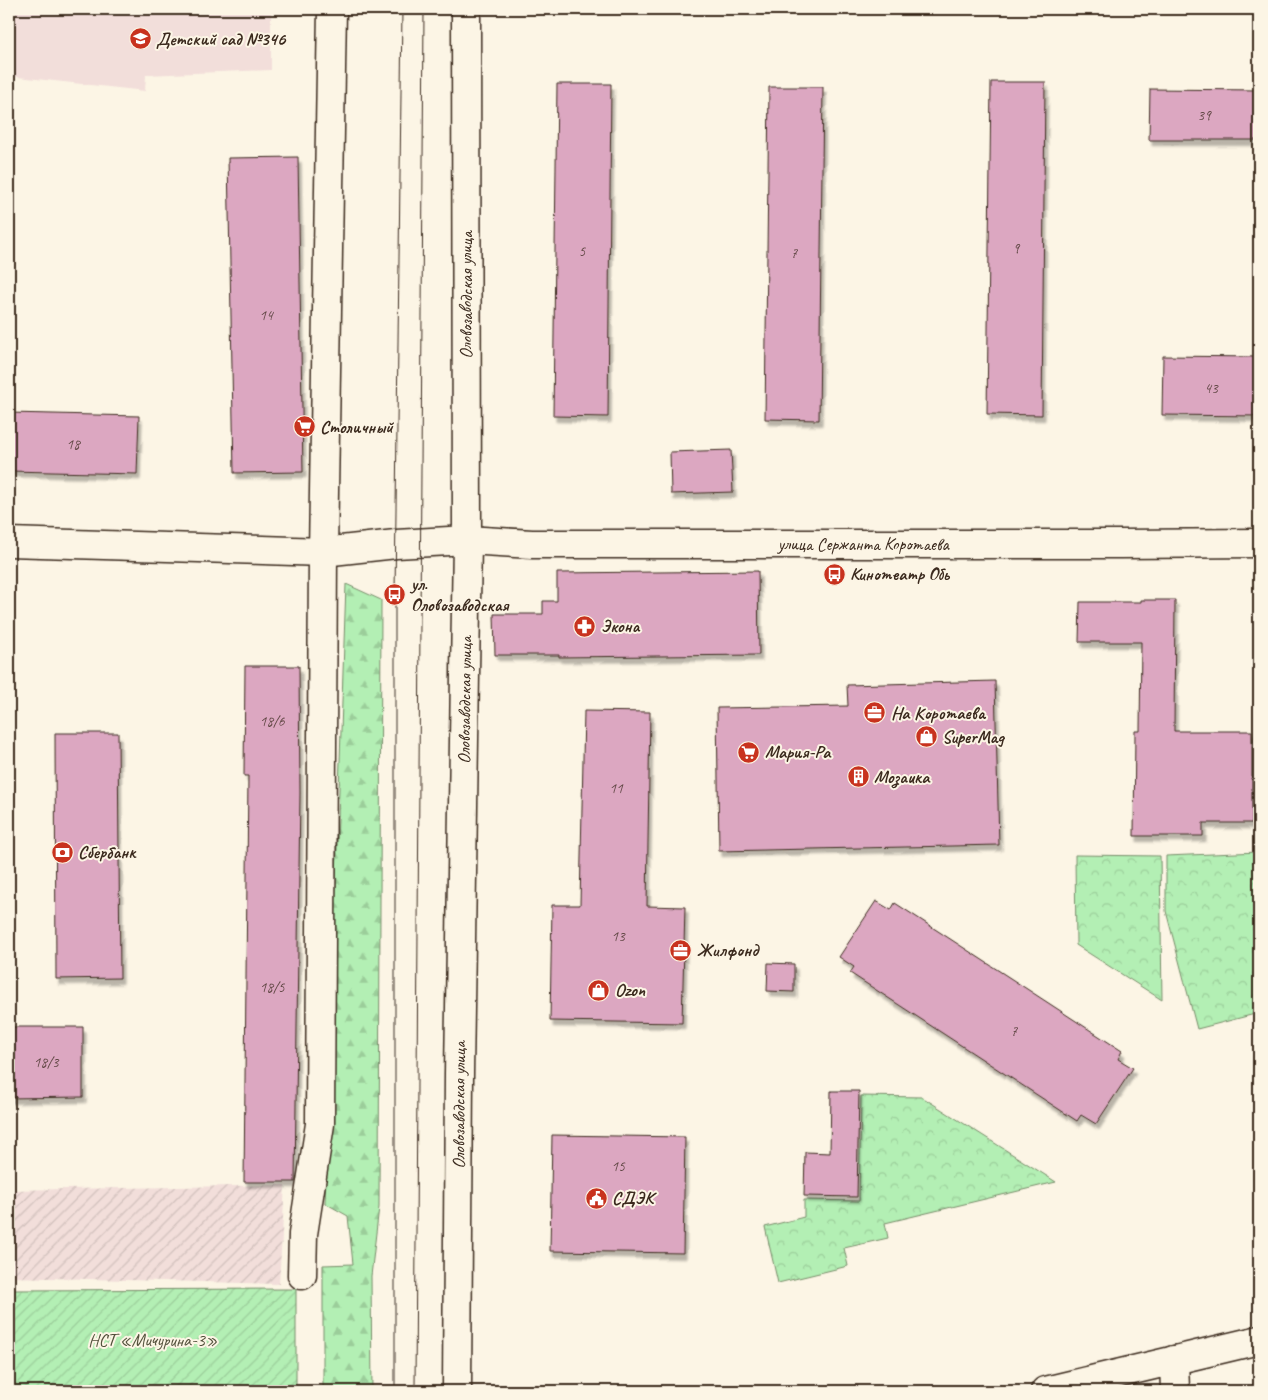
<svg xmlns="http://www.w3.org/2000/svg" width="1268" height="1400" font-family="Caveat,sans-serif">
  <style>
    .built { fill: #f2deda }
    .industrial { fill: url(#industrial-furrows) }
    .forest { fill: url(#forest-firs); stroke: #778c69 }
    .park { fill: url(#park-crowns); stroke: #778c69 }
    .garden { fill: url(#garden-furrows); stroke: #778c69 }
    .building { fill: #dca7c1; stroke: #3b2a1e; filter: url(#shadow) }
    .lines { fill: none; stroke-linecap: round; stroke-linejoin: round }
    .minor-casing { stroke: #3b2a1e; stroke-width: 31 }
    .minor { stroke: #fcf5e5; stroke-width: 28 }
    .tram { stroke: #3b2a1e; stroke-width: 1 }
    .labels { text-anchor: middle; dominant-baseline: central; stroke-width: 4; stroke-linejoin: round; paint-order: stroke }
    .number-label { font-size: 15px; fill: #634947 }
    .poi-label { font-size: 18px; font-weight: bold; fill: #3b2a1e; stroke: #fcf5e5; text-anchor: start }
    .street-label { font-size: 18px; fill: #3b2a1e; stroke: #fcf5e5 }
    .park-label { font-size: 18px; fill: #53513c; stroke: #fcf5e5 }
  </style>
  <defs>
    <pattern id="industrial-furrows" width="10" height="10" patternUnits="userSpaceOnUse" patternTransform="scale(1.25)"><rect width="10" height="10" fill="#f2deda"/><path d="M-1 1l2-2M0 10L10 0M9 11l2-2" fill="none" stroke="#d0bfbb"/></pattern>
    <pattern id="forest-firs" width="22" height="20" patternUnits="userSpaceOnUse" patternTransform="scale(1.25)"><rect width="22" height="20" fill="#b3efb4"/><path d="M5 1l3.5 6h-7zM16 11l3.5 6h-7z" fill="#9bcd9a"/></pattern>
    <pattern id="park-crowns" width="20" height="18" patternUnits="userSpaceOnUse" patternTransform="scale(1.25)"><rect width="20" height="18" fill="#b3efb4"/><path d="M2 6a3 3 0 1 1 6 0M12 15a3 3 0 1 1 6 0" fill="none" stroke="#9bcd9a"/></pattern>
    <pattern id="garden-furrows" width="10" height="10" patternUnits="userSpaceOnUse" patternTransform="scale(1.25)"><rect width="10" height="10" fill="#b3efb4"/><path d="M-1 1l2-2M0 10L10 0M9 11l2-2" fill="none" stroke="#9bcd9a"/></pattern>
    <filter id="shadow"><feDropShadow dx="3" dy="5.5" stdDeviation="1" flood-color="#0004"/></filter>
  </defs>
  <rect width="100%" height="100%" fill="#fcf5e5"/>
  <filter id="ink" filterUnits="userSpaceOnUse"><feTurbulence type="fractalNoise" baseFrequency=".02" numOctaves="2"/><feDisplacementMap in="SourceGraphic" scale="10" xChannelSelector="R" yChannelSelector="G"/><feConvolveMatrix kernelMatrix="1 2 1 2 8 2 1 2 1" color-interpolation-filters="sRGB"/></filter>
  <g filter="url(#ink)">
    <path class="built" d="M 9,9 L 271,9 L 271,70 L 146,75 L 145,91 L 9,76 Z"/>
    <path class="industrial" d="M 285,1185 L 279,1284 L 9,1277 L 9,1190 Z"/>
    <path class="forest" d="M 346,584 L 381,600 L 379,1207 L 371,1276 L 372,1391 L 323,1391 L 323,1265 L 353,1264 L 348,1216 L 325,1203 Z"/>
    <g class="park">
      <path d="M 1259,852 L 1259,1013 L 1197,1029 L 1166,911 L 1166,856 Z"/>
      <path d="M 1075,855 L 1160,856 L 1162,1000 L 1076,945 Z"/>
      <path d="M 861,1096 L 922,1097 L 1056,1182 L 885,1223 L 888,1238 L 844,1248 L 848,1266 L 778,1283 L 765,1227 L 804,1217 L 804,1200 L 859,1201 Z"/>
    </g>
    <path class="garden" d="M 296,1289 L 296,1391 L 9,1391 L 9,1290 Z"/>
    <g class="building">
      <path d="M 991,82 L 1045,82 L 1042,415 L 987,414 Z"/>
      <path d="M 557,84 L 611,84 L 608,417 L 553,416 Z"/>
      <path d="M 769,87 L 823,87 L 819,420 L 765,419 Z"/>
      <path d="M 1150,89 L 1259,90 L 1259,140 L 1149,140 Z"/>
      <path d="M 298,157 L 303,472 L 234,473 L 228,158 Z"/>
      <path d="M 1163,356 L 1259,357 L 1259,416 L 1162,415 Z"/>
      <path d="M 9,413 L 139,416 L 137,474 L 9,471 Z"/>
      <path d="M 731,450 L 733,492 L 671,494 L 670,452 Z"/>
      <path d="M 758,571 L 759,655 L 559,657 L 559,655 L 495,655 L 494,614 L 543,614 L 543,601 L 557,601 L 557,573 Z"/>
      <path d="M 1141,600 L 1175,600 L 1174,731 L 1252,731 L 1252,823 L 1203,823 L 1203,836 L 1134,836 L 1135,731 L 1140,731 L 1141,642 L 1079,642 L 1080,602 L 1141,602 Z"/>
      <path d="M 245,666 L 299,666 L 300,793 L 295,1182 L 244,1182 L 248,776 L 244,776 Z"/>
      <path d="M 995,681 L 999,845 L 719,851 L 717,708 L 848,706 L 847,685 Z"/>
      <path d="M 584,711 L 650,712 L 647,906 L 685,907 L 682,1023 L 550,1021 L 552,905 L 580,905 Z"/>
      <path d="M 55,733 L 118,733 L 120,978 L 56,979 Z"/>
      <path d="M 876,901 L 891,910 L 895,903 L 1122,1051 L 1118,1059 L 1133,1068 L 1096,1124 L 1081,1115 L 1077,1121 L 850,973 L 854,967 L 839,957 Z"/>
      <path d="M 768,963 L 794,964 L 794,992 L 767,991 Z"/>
      <path d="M 9,1027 L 83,1027 L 83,1097 L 9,1098 Z"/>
      <path d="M 831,1091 L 859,1091 L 857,1197 L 804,1196 L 805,1152 L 830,1153 Z"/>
      <path d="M 552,1135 L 685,1137 L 683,1253 L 550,1251 Z"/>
    </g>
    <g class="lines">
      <defs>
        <g id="minor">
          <path id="s1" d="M 9,542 L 323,552 L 396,544 L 467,540 L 532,544 L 1121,544 L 1259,543"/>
          <path d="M 302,1275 L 303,1234 L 320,1124 L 323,552 L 332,9"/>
          <path d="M 1174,1360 L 1175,1391"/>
          <path id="s2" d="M 457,1391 L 459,1074 L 467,540 L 466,9"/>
          <path d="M 1045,1391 L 1259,1340"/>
        </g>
      </defs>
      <use href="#minor" class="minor-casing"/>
      <use href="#minor" class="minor"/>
      <g class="tram">
        <path d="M 395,1391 L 395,594 L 402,9"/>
        <path d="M 415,1391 L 424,9"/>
      </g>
    </g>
  </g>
  <defs>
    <symbol id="school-disc" viewBox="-11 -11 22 22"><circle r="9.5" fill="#c8321e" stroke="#fcf5e5"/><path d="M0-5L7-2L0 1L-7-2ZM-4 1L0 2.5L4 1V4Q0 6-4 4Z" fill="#fff"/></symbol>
    <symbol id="supermarket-disc" viewBox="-11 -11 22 22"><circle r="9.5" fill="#c8321e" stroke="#fcf5e5"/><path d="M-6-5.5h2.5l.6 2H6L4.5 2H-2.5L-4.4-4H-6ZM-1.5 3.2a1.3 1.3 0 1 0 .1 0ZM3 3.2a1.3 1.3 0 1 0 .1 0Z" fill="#fff"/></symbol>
    <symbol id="bus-disc" viewBox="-11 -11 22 22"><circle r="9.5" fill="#c8321e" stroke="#fcf5e5"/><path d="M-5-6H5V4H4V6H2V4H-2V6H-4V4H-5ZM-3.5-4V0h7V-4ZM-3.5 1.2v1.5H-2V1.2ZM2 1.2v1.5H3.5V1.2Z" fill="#fff"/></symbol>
    <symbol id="pharmacy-disc" viewBox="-11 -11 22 22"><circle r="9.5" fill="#c8321e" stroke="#fcf5e5"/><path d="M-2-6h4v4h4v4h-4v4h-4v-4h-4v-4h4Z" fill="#fff"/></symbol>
    <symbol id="office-disc" viewBox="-11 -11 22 22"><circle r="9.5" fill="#c8321e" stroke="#fcf5e5"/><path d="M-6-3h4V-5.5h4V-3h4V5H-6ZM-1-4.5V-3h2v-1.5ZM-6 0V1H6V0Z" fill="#fff"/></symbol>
    <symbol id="shop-disc" viewBox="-11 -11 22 22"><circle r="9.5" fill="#c8321e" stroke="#fcf5e5"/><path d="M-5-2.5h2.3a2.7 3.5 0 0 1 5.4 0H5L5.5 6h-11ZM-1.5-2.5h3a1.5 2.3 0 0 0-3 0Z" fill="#fff"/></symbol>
    <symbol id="building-disc" viewBox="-11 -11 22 22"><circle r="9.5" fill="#c8321e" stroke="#fcf5e5"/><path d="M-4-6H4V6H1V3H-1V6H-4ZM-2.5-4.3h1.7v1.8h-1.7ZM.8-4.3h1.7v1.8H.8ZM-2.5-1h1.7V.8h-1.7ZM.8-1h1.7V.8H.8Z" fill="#fff"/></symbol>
    <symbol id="bank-disc" viewBox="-11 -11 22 22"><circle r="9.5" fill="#c8321e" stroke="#fcf5e5"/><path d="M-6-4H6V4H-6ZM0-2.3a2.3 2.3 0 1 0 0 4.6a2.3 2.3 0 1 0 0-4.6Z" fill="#fff"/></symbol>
    <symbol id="civic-disc" viewBox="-11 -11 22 22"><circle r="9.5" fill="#c8321e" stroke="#fcf5e5"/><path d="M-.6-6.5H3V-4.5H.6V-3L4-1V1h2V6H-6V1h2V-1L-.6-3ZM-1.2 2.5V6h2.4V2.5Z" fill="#fff"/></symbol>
  </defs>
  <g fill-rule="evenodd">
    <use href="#school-disc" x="128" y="26" width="25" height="25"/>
    <use href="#supermarket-disc" x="292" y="414" width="25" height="25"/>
    <use href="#bus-disc" x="822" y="562" width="25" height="25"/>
    <use href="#bus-disc" x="382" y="582" width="25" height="25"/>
    <use href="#pharmacy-disc" x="572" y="614" width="25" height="25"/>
    <use href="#office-disc" x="862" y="700" width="25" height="25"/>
    <use href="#shop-disc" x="914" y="724" width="25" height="25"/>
    <use href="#supermarket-disc" x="736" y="740" width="25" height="25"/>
    <use href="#building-disc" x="846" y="764" width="25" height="25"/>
    <use href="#bank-disc" x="50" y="840" width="25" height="25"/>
    <use href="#office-disc" x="668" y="938" width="25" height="25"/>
    <use href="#shop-disc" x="586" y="978" width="25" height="25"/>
    <use href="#civic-disc" x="584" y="1186" width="25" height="25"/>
  </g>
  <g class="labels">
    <g class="number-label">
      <text x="1204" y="115">39</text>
      <text x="1016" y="248">9</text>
      <text x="582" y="251">5</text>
      <text x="794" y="253">7</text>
      <text x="266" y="315">14</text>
      <text x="1211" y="388">43</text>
      <text x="73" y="444">18</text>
      <text x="272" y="721">18/6</text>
      <text x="616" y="788">11</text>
      <text x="618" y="936">13</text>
      <text x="272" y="987">18/5</text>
      <text x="1014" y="1031">7</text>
      <text x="46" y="1062">18/3</text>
      <text x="618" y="1166">15</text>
    </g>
    <g class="poi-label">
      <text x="156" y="39">Детский сад №346</text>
      <text x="320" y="427">Столичный</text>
      <text x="850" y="574">Кинотеатр Обь</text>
      <text x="411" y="584">ул.<tspan x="411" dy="21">Оловозаводская</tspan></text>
      <text x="601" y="626">Экона</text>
      <text x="891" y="713">На Коротаева</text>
      <text x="942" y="737">SuperMag</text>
      <text x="765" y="752">Мария-Ра</text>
      <text x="874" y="777">Мозаика</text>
      <text x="78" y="852">Сбербанк</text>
      <text x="697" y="950">Жилфонд</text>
      <text x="615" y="990">Ozon</text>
      <text x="612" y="1198">СДЭК</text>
    </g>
    <g class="street-label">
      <text transform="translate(466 295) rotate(-90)">Оловозаводская улица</text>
      <text stroke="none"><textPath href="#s1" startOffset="855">улица Сержанта Коротаева</textPath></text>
      <text stroke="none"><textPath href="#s2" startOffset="691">Оловозаводская улица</textPath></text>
      <text stroke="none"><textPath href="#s2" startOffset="286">Оловозаводская улица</textPath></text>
    </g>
    <g class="park-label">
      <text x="153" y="1340">НСТ «Мичурина-3»</text>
    </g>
  </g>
  <rect width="1268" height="1400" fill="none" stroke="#fcf5e5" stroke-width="30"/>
  <rect x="15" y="15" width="1238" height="1370" fill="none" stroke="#3b2a1e" stroke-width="2" filter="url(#ink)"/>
</svg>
